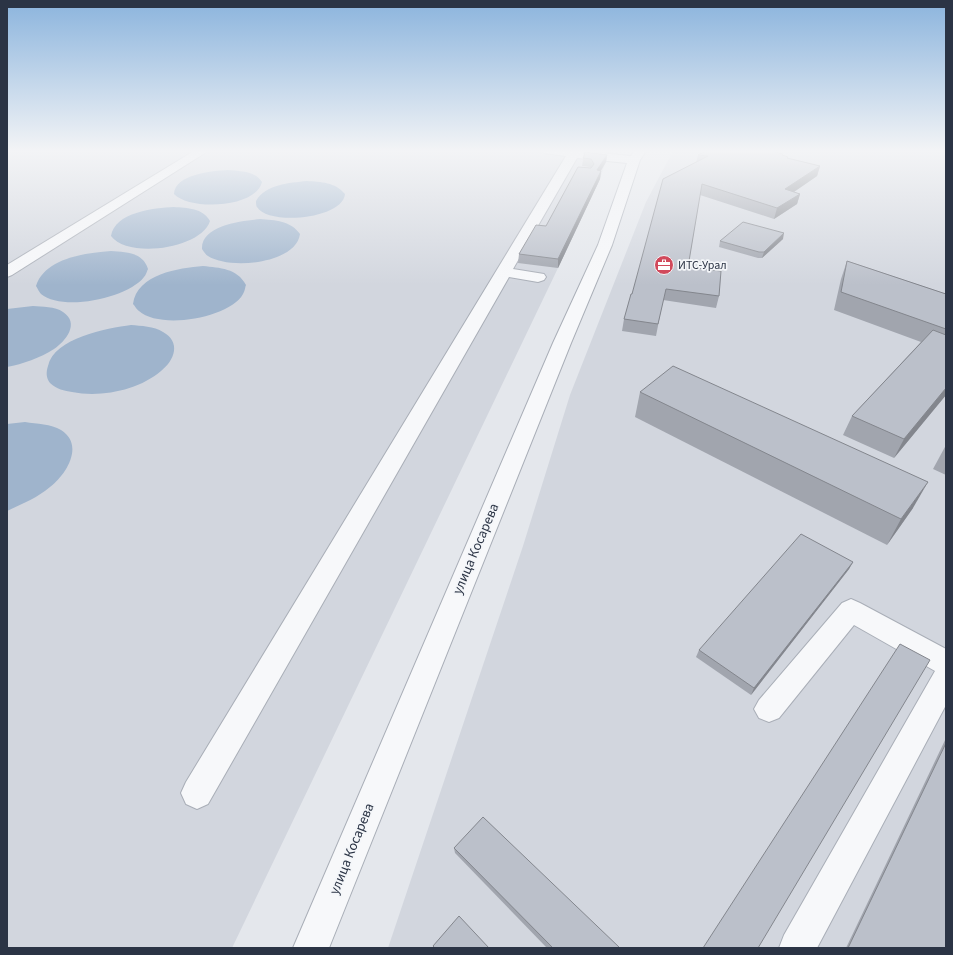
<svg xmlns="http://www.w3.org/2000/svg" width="953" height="955" font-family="'Source Sans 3',sans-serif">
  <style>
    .built { fill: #d2d6de }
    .water { fill: #9fb4cc }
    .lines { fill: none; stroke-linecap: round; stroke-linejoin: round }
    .minor-casing { stroke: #a9aeb7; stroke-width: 2 }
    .minor { fill: #f7f8fa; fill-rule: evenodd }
    .wall { fill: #a1a5ae }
    .shaded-wall { fill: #83868d }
    .building { fill: #bbc0ca; stroke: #83868d }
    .labels { text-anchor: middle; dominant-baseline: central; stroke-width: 3.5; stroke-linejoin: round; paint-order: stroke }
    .far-poi-label { font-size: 12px; fill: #2b3445; stroke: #f4f6f9; text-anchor: start }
    .street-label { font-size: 14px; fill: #2b3445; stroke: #f4f6f9 }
  </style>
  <rect width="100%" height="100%" fill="#e4e7ec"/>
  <g class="built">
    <path d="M 7,151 L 613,151 L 605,164 L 600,179 L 558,268 L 232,948 L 7,948 Z"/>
    <path d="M 673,151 L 946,151 L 946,948 L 388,948 L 523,546 L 570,395 L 646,202 Z"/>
  </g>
  <g class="water">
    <path d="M 228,170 C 240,171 255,171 262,182 C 256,208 190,211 174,194 C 175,174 212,171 228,170 Z"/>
    <path d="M 307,181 C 321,182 335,182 345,194 C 343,219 268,226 257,207 C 256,206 256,201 256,201 C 266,184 289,183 307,181 Z"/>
    <path d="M 174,207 C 187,208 203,208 210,221 C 201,249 128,259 111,236 C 115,212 154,208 174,207 Z"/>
    <path d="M 260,219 C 275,220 291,221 300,234 C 296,264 229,270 208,256 C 206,255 204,252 202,249 C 201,225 242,221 260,219 Z"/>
    <path d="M 111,251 C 125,252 143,252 148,269 C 147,271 146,275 144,277 C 128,298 63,312 41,294 C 39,292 38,289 36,286 C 45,258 85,253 111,251 Z"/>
    <path d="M 203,266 C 220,268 237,268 246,285 C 245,287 245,291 243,294 C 230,318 160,330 139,311 C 137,310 135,306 133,304 C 137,274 179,268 203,266 Z"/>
    <path d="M 33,306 C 42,307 55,306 63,312 C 80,323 66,341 54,349 C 40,358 23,364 7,367 L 7,309 Z"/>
    <path d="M 131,325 C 141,326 154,326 163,332 C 181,342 175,360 161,371 C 139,390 101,398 72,392 C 65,391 56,389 50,383 C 46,378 46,372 48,366 C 54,338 107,328 131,325 Z"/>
    <path d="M 25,422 C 37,424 51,424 61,430 C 85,445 66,475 50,487 C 37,498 22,504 7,511 L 7,424 Z"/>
  </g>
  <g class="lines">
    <defs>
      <g id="minor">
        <path d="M 194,151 L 208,151 L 12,275 L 7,277 L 7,265 Z"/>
        <path d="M 542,151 L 581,151 L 631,156 L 634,151 L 646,151 L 640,160 L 612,245 L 571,343 L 329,948 L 293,948 L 553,343 L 598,245 L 627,163 L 577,158 L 513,269 L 544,274 L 546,277 L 544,280 L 538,282 L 509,277 L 208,804 L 197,809 L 186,804 L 181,793 L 186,782 L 566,156 L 544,153 Z"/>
        <path d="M 851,599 L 860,603 L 946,649 L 946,705 L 817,948 L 779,948 L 784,935 L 935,671 L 854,625 L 779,718 L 769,722 L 759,718 L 754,709 L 759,700 L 842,603 Z"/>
      </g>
    </defs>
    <use href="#minor" class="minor-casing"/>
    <use href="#minor" class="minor"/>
  </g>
  <g class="wall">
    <path d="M 595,151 L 613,151 L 612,153 Z"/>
    <path d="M 584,154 L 607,155 L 606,162 L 601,171 L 600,179 L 558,268 L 518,263 L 519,254 L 546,226 L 591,168 L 590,167 L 582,166 Z"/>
    <path d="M 698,155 L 783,155 L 788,158 L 820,166 L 817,176 L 794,192 L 800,194 L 797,204 L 774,219 L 700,195 L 688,267 L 719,296 L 716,308 L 663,300 L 656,336 L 622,331 L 624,319 L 632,294 L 696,163 Z"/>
    <path d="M 783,239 L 762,258 L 758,258 L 719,247 L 720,241 Z"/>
    <path d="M 847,261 L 946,294 L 946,395 L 894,458 L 843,435 L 852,416 L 921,342 L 834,310 L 841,279 Z"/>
    <path d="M 640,392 L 913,508 L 887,545 L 635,417 Z"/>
    <path d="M 946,445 L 946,475 L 933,469 Z"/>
    <path d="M 853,562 L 849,569 L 751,695 L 696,657 L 699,650 Z"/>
    <path d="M 946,738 L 946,948 L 846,948 Z"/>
    <path d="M 454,848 L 620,948 L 547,948 L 455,853 Z"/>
  </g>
  <g class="shaded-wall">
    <path d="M 607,155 L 606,162 L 596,178 L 597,170 Z"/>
    <path d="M 820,166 L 817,176 L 782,200 L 785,189 Z"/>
    <path d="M 601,171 L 600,179 L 558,268 L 558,259 Z"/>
    <path d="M 800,194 L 797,204 L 774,219 L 777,208 Z"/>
    <path d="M 784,233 L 783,239 L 762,258 L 764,252 Z"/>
    <path d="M 946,388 L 946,395 L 894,458 L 904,439 Z"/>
    <path d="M 928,482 L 913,508 L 887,545 L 901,519 Z"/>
    <path d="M 853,562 L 849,569 L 751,695 L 754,688 Z"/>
  </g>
  <g class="building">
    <path d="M 706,151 L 772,151 L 783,154 L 782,155 L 788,157 L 787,158 L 820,166 L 785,189 L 800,194 L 777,208 L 702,184 L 688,267 L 721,271 L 719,296 L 666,289 L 658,324 L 624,319 L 631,294 L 632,294 L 663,179 L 708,156 L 698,155 Z"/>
    <path d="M 584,152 L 607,155 L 597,170 L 601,171 L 558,259 L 519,254 L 536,225 L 546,226 L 578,167 L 591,168 L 594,164 L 591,159 L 583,158 L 585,154 L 584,154 Z"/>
    <path d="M 743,222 L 784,233 L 764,252 L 759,252 L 720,241 Z"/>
    <path d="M 847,261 L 946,294 L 946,329 L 841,292 Z"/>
    <path d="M 933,330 L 946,335 L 946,388 L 904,439 L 852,416 Z"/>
    <path d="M 673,366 L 928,482 L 901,519 L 640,392 Z"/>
    <path d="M 801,534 L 853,562 L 754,688 L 699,650 Z"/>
    <path d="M 900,644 L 930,660 L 758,948 L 703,948 Z"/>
    <path d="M 946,743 L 946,948 L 848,948 Z"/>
    <path d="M 483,817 L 620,948 L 553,948 L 454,848 Z"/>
    <path d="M 459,916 L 489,948 L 435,948 L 433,946 Z"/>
  </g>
  <linearGradient id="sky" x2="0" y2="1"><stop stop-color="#8bb4dd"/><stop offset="0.53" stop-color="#f3f4f6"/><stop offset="1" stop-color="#f3f4f6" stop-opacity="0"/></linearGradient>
  <rect width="953" height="285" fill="url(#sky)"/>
  <defs>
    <symbol id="office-disc" viewBox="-11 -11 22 22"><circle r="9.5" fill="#d1495b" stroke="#f4f6f9"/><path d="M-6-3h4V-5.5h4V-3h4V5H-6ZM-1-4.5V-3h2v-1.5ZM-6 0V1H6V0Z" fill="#fff"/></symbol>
  </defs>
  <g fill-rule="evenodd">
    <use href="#office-disc" x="653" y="254" width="22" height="22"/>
  </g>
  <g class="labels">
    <g class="far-poi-label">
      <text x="678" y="265">ИТС-Урал</text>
    </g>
    <g class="street-label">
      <text transform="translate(476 549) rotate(-67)">улица Косарева</text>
      <text transform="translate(352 849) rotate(-68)">улица Косарева</text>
    </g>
  </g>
  <rect width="953" height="955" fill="none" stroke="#2b3445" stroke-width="16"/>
</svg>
